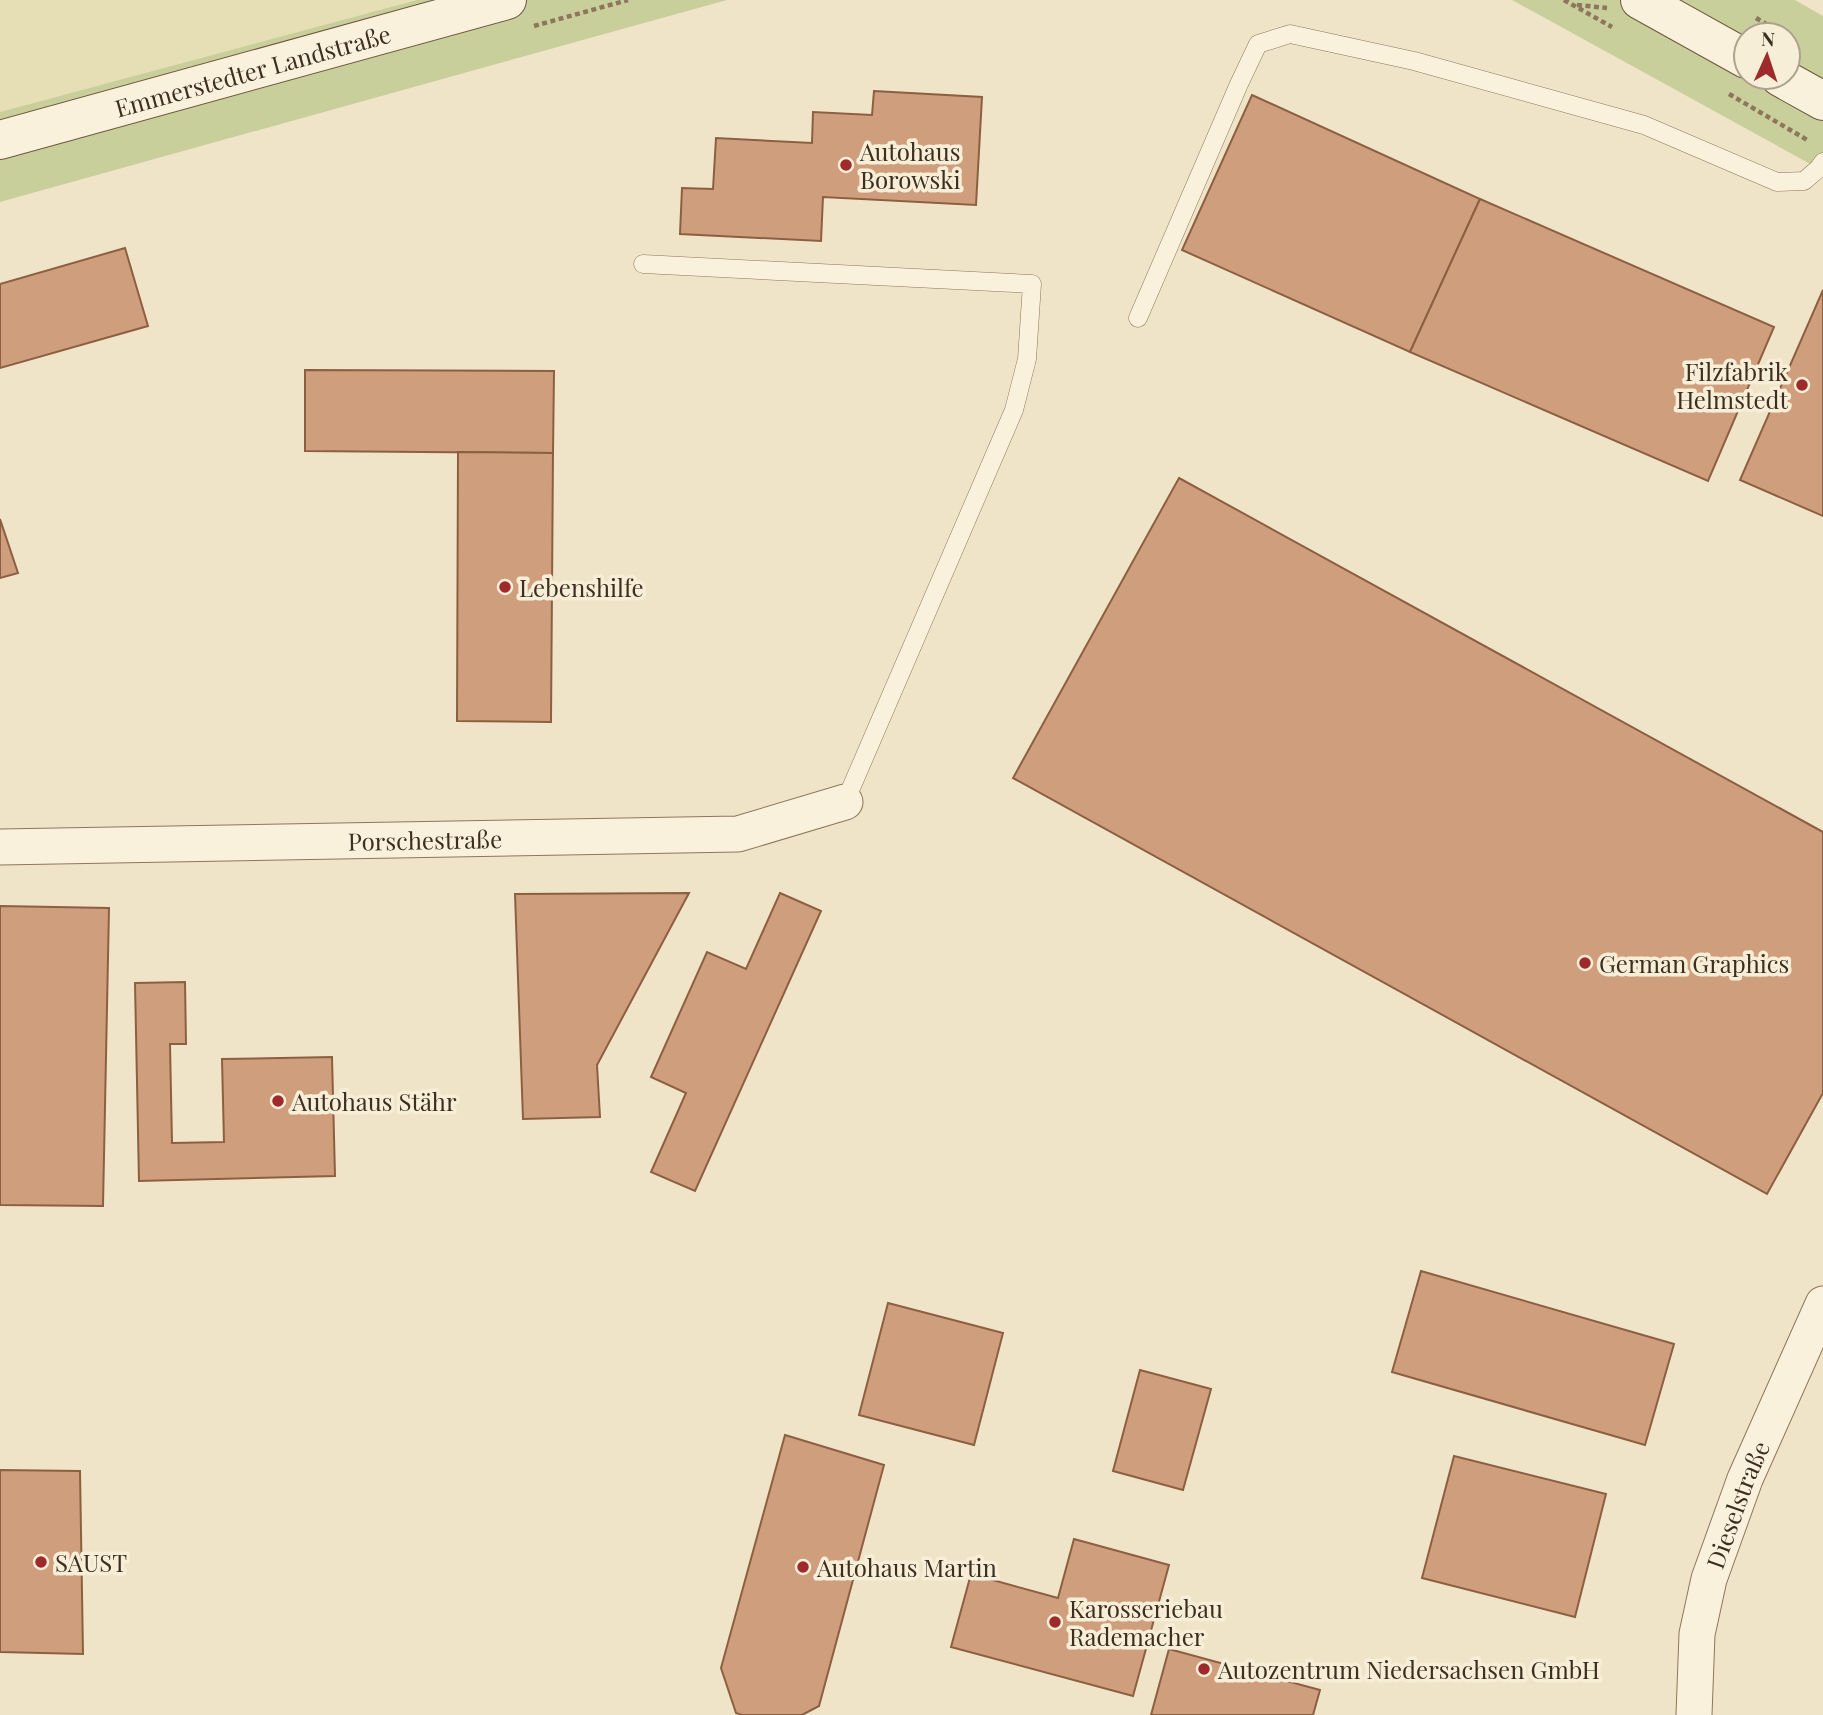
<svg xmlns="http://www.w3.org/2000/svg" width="1823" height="1715" font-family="'Playfair Display',serif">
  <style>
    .farmland { fill: #e6deb5 }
    .green { fill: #c9cf9b; fill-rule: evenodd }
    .building { fill: #cf9f7d; stroke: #8d5f41; stroke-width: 2 }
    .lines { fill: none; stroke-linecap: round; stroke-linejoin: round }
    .service-casing { stroke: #8d765c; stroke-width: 19 }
    .minor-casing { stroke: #8d765c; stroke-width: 37 }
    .secondary-casing { stroke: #6f573f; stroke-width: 40 }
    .path { stroke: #8d765c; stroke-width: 4.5; stroke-dasharray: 5 3.5; stroke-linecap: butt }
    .service { stroke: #faf1dc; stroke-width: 18 }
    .minor { stroke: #faf1dc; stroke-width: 35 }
    .secondary { stroke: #faf1dc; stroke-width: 38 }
    .poi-dot { fill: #9e2a2b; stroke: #f7eed8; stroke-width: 2.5 }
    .labels { text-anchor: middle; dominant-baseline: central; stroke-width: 7; stroke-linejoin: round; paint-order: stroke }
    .street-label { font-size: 24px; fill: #3d2e20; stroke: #f7eed8 }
    .poi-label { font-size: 24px; fill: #3d2e20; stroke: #f7eed8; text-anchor: start }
  </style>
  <rect width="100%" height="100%" fill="#f0e4c8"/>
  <path class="farmland" d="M 0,0 L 417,0 L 0,112 Z"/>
  <g class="green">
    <path d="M 417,0 L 727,0 L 0,202 L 0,112 Z"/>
    <path d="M 1512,0 L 1795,0 L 1823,16 L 1823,171 ZM 1746,35 L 1788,35 L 1788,77 L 1746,77 Z"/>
  </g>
  <g class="building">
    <path d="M 874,91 L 982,97 L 976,205 L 823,197 L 821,241 L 680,234 L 682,188 L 713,189 L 716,138 L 812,143 L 813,112 L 872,115 Z"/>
    <path d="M 1252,95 L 1480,199 L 1410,352 L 1182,250 Z"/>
    <path d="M 1480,199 L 1774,327 L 1708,481 L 1410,352 Z"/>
    <path d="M 125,248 L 148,326 L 0,368 L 0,284 Z"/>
    <path d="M 1823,290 L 1823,516 L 1740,480 Z"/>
    <path d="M 305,370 L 554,371 L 553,453 L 305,451 Z"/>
    <path d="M 458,452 L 553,453 L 551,722 L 457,721 Z"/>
    <path d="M 1179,478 L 1823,832 L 1823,1093 L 1767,1194 L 1013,778 Z"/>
    <path d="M 0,519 L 18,573 L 0,578 Z"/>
    <path d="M 689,893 L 597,1065 L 600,1117 L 523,1119 L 515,894 Z"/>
    <path d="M 780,893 L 821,911 L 695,1191 L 651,1172 L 686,1093 L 651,1077 L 707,952 L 746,969 Z"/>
    <path d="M 0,906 L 109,908 L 103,1206 L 0,1205 Z"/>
    <path d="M 185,982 L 186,1044 L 170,1044 L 172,1143 L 224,1142 L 222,1059 L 332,1057 L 335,1176 L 139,1181 L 135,983 Z"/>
    <path d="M 1421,1271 L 1674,1344 L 1645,1445 L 1392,1372 Z"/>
    <path d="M 888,1303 L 1003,1333 L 974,1445 L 859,1415 Z"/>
    <path d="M 1140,1370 L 1211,1389 L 1183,1490 L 1113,1471 Z"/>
    <path d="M 785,1435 L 884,1465 L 819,1706 L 802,1715 L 742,1715 L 736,1713 L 721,1668 Z"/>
    <path d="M 1454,1456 L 1606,1494 L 1575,1617 L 1422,1578 Z"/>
    <path d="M 0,1470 L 80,1471 L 83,1654 L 0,1652 Z"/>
    <path d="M 1074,1539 L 1169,1565 L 1133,1696 L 951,1647 L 971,1574 L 1058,1598 Z"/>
    <path d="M 1169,1649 L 1320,1690 L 1313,1715 L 1151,1715 Z"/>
  </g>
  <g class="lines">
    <defs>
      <g id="service">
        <path d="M 643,264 L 1032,284 L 1027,359 L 1014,410 L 845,802"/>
        <path d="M 1138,318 L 1239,84 L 1258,44 L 1290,34 L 1414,61 L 1644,125 L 1777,182 L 1804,181 L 1819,168 L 1823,162"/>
      </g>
      <g id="minor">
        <path id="s1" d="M 0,847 L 738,834 L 845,802"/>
        <path id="s2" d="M 1694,1715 L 1697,1634 L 1709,1579 L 1745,1479 L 1823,1304"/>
      </g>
      <g id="secondary">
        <path d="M 1640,0 L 1746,59"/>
        <path d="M 1780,77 L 1823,101"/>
        <path id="s3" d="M 0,140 L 507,0"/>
      </g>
    </defs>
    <use href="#service" class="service-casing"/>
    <use href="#minor" class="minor-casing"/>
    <use href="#secondary" class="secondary-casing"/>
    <g class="path">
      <path d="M 1564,0 L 1612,27"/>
      <path d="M 1577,5 L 1607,8"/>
      <path d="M 1756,18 L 1785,35"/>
      <path d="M 534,26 L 628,0"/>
      <path d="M 1729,94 L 1809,141"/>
    </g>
    <use href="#service" class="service"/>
    <use href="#minor" class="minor"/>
    <use href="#secondary" class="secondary"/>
  </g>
  <g class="poi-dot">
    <circle cx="846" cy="165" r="7"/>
    <circle cx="1802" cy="385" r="7"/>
    <circle cx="505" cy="587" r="7"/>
    <circle cx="1585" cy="963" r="7"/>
    <circle cx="278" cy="1101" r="7"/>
    <circle cx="41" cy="1562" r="7"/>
    <circle cx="803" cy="1567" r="7"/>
    <circle cx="1055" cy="1622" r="7"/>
    <circle cx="1204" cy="1669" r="7"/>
  </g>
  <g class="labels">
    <g class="street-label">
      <text stroke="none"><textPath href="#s3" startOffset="262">Emmerstedter Landstraße</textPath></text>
      <text stroke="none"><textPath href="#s1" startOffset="425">Porschestraße</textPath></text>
      <text stroke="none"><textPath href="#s2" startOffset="217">Dieselstraße</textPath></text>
    </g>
    <g class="poi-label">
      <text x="860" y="151">Autohaus<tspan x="860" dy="28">Borowski</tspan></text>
      <text x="1788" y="371" text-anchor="end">Filzfabrik<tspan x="1788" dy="28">Helmstedt</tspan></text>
      <text x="519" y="587">Lebenshilfe</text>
      <text x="1599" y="963">German Graphics</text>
      <text x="292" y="1101">Autohaus Stähr</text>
      <text x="55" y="1562">SAUST</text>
      <text x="817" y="1567">Autohaus Martin</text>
      <text x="1069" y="1608">Karosseriebau<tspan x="1069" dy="28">Rademacher</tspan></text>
      <text x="1218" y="1669">Autozentrum Niedersachsen GmbH</text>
    </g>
  </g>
  <g transform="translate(1767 56) rotate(3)"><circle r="33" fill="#f7eed8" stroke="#ada18e" stroke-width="2"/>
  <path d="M0-5L12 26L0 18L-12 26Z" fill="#9e2a2b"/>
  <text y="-10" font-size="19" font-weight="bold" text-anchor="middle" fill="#3d2e20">N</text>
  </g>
</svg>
